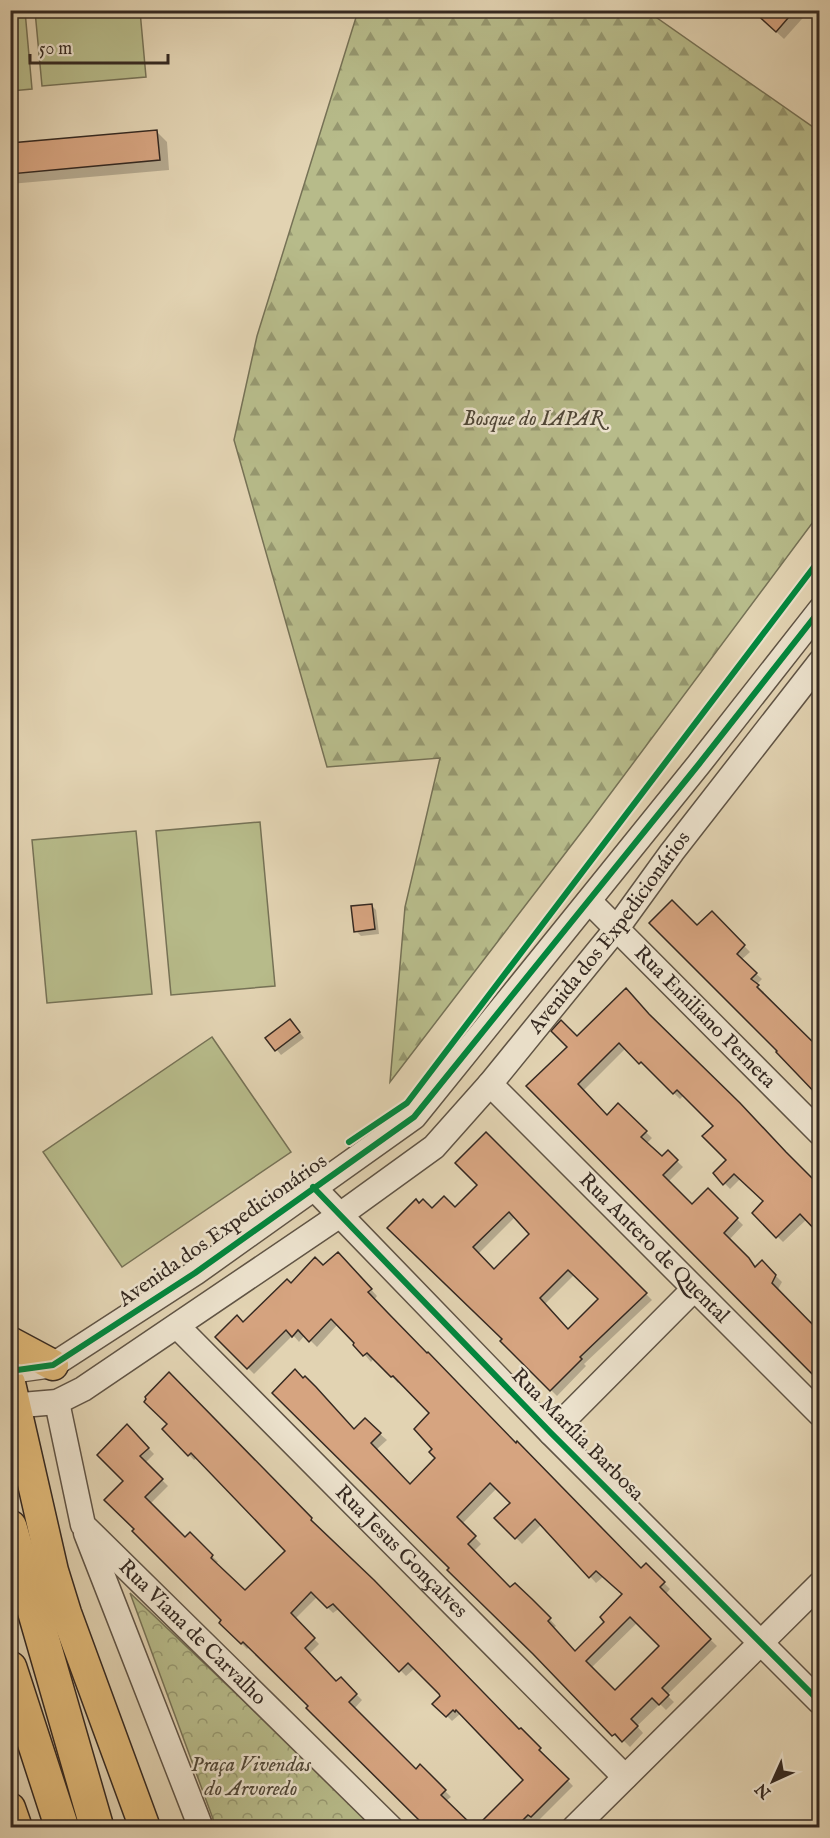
<svg xmlns="http://www.w3.org/2000/svg" width="830" height="1838" font-family="'IM FELL English',serif">
  <style>
    .forest { fill: url(#forest-firs); stroke: #767256; stroke-width: 1.5 }
    .park { fill: url(#park-crowns); stroke: #767256; stroke-width: 1.5 }
    .garden { fill: #b7bb8a; stroke: #767256; stroke-width: 1.5 }
    .shadow { fill: #0003; fill-rule: evenodd }
    .building { fill: #d6a480; stroke: #352921; stroke-width: 1.5; fill-rule: evenodd }
    .lines { fill: none; stroke-linecap: round; stroke-linejoin: round }
    .minor-casing { stroke: #605445; stroke-width: 27 }
    .major-casing { stroke: #352921; stroke-width: 33 }
    .highway-casing { stroke: #352921; stroke-width: 36 }
    .minor { stroke: #ece2cd; stroke-width: 24 }
    .major { stroke: #e1ba79; stroke-width: 30 }
    .highway { stroke: #e1ba79; stroke-width: 33 }
    .cycleway-casing { stroke: #ece2cd; stroke-width: 10 }
    .cycleway { stroke: #00873e; stroke-width: 6 }
    .labels { text-anchor: middle; dominant-baseline: central; stroke-width: 5; stroke-linejoin: round; paint-order: stroke }
    .park-label { font-size: 21px; font-style: italic; fill: #4f4636; stroke: #ece2cd }
    .street-label { font-size: 21px; fill: #352921; stroke: #ece2cd }
  </style>
  <defs>
    <pattern id="forest-firs" width="22" height="20" patternUnits="userSpaceOnUse" patternTransform="scale(1.5)"><rect width="22" height="20" fill="#b7bb8a"/><path d="M5 1l3.5 6h-7zM16 11l3.5 6h-7z" fill="#969870"/></pattern>
    <pattern id="park-crowns" width="20" height="18" patternUnits="userSpaceOnUse" patternTransform="scale(1.5)"><rect width="20" height="18" fill="#b7bb8a"/><path d="M2 6a3 3 0 1 1 6 0M12 15a3 3 0 1 1 6 0" fill="none" stroke="#969870"/></pattern>
  </defs>
  <rect width="100%" height="100%" fill="#e2d3b2"/>
  <filter id="stains"><feTurbulence type="fractalNoise" baseFrequency=".00333" numOctaves="4"/><feColorMatrix values="0 0 0 0 .2 0 0 0 0 .09 0 0 0 0 .02 0 0 0 .5 -.17"/></filter>
  <radialGradient id="worn" r=".72"><stop offset=".6" stop-color="#630" stop-opacity="0"/><stop offset="1" stop-color="#630" stop-opacity=".3"/></radialGradient>
  <path class="forest" d="M 358,11 L 647,11 L 820,132 L 819,514 L 590,821 L 390,1082 L 405,907 L 440,758 L 327,767 L 234,440 L 257,336 Z"/>
  <path class="park" d="M 130,1593 L 377,1827 L 216,1827 Z"/>
  <g class="garden">
    <path d="M 11,10 L 25,11 L 32,89 L 11,91 Z"/>
    <path d="M 35,11 L 140,11 L 146,77 L 42,86 Z"/>
    <path d="M 260,822 L 275,986 L 171,995 L 156,831 Z"/>
    <path d="M 136,831 L 152,994 L 47,1003 L 32,840 Z"/>
    <path d="M 212,1037 L 291,1152 L 122,1267 L 43,1152 Z"/>
  </g>
  <g class="shadow">
    <path d="M 753,10 L 810,10 L 784,39 Z"/>
    <path d="M 157,132 L 167,142 L 169,170 L 10,184 L 10,145 Z"/>
    <path d="M 371,905 L 376,910 L 379,934 L 361,936 L 356,931 Z"/>
    <path d="M 712,913 L 750,952 L 741,960 L 762,979 L 756,985 L 764,992 L 762,994 L 820,1050 L 820,1097 L 779,1051 L 697,927 Z"/>
    <path d="M 654,1021 L 820,1187 L 820,1231 L 807,1219 L 783,1242 L 754,1213 L 765,1201 L 741,1178 L 730,1189 L 715,1173 L 728,1160 L 715,1126 L 684,1095 L 680,1099 L 626,1048 L 583,1091 L 607,1117 L 618,1105 L 652,1138 L 646,1144 L 662,1158 L 668,1152 L 683,1167 L 668,1182 L 692,1206 L 708,1190 L 743,1225 L 729,1240 L 756,1268 L 768,1268 L 782,1282 L 777,1291 L 810,1323 L 820,1313 L 820,1379 L 529,1086 L 577,1038 Z"/>
    <path d="M 295,1026 L 304,1038 L 281,1055 L 277,1050 Z"/>
    <path d="M 486,1134 L 652,1300 L 584,1364 L 586,1366 L 557,1396 L 502,1341 L 504,1339 L 420,1204 L 432,1210 L 455,1209 L 479,1185 ZM 515,1217 L 531,1234 L 494,1271 L 478,1254 ZM 575,1274 L 600,1299 L 568,1331 L 544,1305 Z"/>
    <path d="M 344,1260 L 377,1296 L 374,1300 L 641,1570 L 646,1565 L 670,1589 L 665,1595 L 717,1646 L 667,1695 L 674,1702 L 666,1710 L 660,1704 L 637,1726 L 643,1733 L 630,1747 L 622,1739 L 620,1741 L 451,1568 L 355,1430 L 365,1420 L 380,1434 L 387,1440 L 376,1450 L 410,1486 L 437,1458 L 434,1449 L 431,1413 L 400,1381 L 398,1383 L 374,1358 L 371,1362 L 338,1324 L 317,1347 L 305,1335 L 299,1342 L 293,1335 L 254,1374 L 217,1337 L 243,1324 L 291,1285 L 323,1267 ZM 497,1488 L 512,1503 L 497,1518 L 522,1544 L 542,1524 L 596,1583 L 604,1576 L 624,1595 L 606,1622 L 575,1652 L 553,1628 L 556,1626 L 538,1607 L 510,1589 L 474,1551 L 481,1544 L 462,1524 ZM 637,1623 L 661,1646 L 615,1692 L 591,1668 Z"/>
    <path d="M 169,1374 L 316,1525 L 315,1526 L 519,1731 L 521,1730 L 545,1755 L 544,1756 L 573,1786 L 537,1822 L 535,1820 L 527,1828 L 477,1828 L 525,1780 L 463,1715 L 460,1714 L 452,1721 L 435,1704 L 442,1697 L 415,1668 L 406,1676 L 340,1608 L 333,1613 L 317,1597 L 295,1619 L 319,1644 L 309,1654 L 337,1683 L 341,1679 L 362,1700 L 354,1709 L 416,1771 L 420,1766 L 451,1797 L 446,1801 L 472,1828 L 428,1828 L 310,1706 L 249,1647 L 247,1649 L 221,1623 L 223,1620 L 136,1529 L 125,1481 L 127,1426 L 154,1454 L 145,1463 L 168,1486 L 150,1504 L 185,1539 L 190,1534 L 218,1562 L 215,1564 L 246,1593 L 287,1551 L 197,1458 L 194,1460 L 164,1429 L 169,1424 Z"/>
  </g>
  <g class="building">
    <path d="M 752,10 L 795,10 L 776,32 Z"/>
    <path d="M 157,130 L 160,160 L 10,174 L 10,143 Z"/>
    <path d="M 672,900 L 697,925 L 712,911 L 745,945 L 737,954 L 757,973 L 751,979 L 759,985 L 757,987 L 819,1048 L 819,1097 L 776,1052 L 777,1051 L 649,923 Z"/>
    <path d="M 372,904 L 375,929 L 354,932 L 351,906 Z"/>
    <path d="M 626,988 L 649,1014 L 740,1103 L 786,1152 L 819,1185 L 819,1234 L 800,1214 L 776,1238 L 752,1213 L 763,1201 L 734,1174 L 723,1185 L 713,1173 L 726,1160 L 702,1136 L 713,1126 L 677,1090 L 673,1094 L 641,1062 L 639,1064 L 619,1043 L 578,1084 L 607,1115 L 618,1103 L 647,1131 L 641,1137 L 662,1156 L 668,1150 L 678,1160 L 663,1175 L 692,1204 L 708,1188 L 738,1218 L 724,1233 L 749,1258 L 755,1267 L 762,1260 L 776,1275 L 772,1283 L 819,1331 L 819,1381 L 526,1086 L 567,1047 L 551,1031 L 561,1020 L 577,1036 Z"/>
    <path d="M 290,1019 L 300,1032 L 275,1051 L 265,1038 Z"/>
    <path d="M 486,1132 L 647,1293 L 580,1357 L 582,1359 L 550,1391 L 500,1341 L 502,1339 L 387,1228 L 416,1199 L 419,1203 L 423,1199 L 432,1208 L 444,1196 L 455,1207 L 477,1185 L 455,1163 ZM 509,1212 L 529,1234 L 494,1269 L 473,1247 ZM 568,1270 L 598,1299 L 568,1329 L 540,1298 Z"/>
    <path d="M 338,1252 L 372,1289 L 368,1292 L 388,1313 L 427,1353 L 428,1352 L 516,1443 L 517,1441 L 641,1568 L 646,1563 L 665,1582 L 660,1587 L 711,1639 L 662,1688 L 669,1695 L 659,1705 L 652,1698 L 631,1719 L 638,1726 L 622,1742 L 615,1734 L 612,1736 L 533,1654 L 447,1570 L 449,1568 L 272,1393 L 295,1369 L 303,1378 L 305,1376 L 316,1387 L 354,1429 L 365,1418 L 381,1433 L 371,1443 L 410,1484 L 435,1458 L 429,1452 L 432,1449 L 414,1429 L 429,1413 L 393,1376 L 391,1377 L 367,1353 L 363,1356 L 353,1345 L 354,1343 L 331,1319 L 309,1342 L 298,1330 L 292,1337 L 286,1330 L 247,1369 L 215,1337 L 237,1315 L 243,1322 L 287,1279 L 291,1283 L 315,1257 L 323,1265 ZM 490,1483 L 510,1503 L 494,1518 L 515,1539 L 535,1519 L 589,1578 L 596,1571 L 622,1594 L 600,1617 L 604,1622 L 575,1651 L 548,1621 L 551,1618 L 532,1599 L 515,1583 L 510,1587 L 468,1544 L 476,1536 L 457,1517 ZM 630,1617 L 659,1646 L 615,1690 L 586,1661 Z"/>
    <path d="M 169,1372 L 312,1518 L 311,1520 L 374,1580 L 519,1729 L 521,1728 L 541,1748 L 539,1750 L 569,1779 L 531,1817 L 528,1815 L 516,1827 L 476,1827 L 523,1780 L 456,1710 L 455,1712 L 453,1710 L 446,1717 L 432,1704 L 440,1696 L 439,1694 L 408,1663 L 399,1672 L 333,1604 L 327,1608 L 311,1592 L 291,1613 L 315,1638 L 305,1648 L 336,1681 L 341,1677 L 357,1694 L 349,1702 L 416,1769 L 420,1764 L 446,1790 L 441,1795 L 474,1827 L 426,1827 L 306,1708 L 308,1706 L 243,1642 L 241,1644 L 219,1623 L 221,1620 L 132,1531 L 134,1529 L 104,1500 L 123,1481 L 97,1455 L 127,1424 L 149,1448 L 140,1456 L 163,1479 L 145,1497 L 185,1537 L 190,1532 L 213,1555 L 211,1558 L 245,1590 L 285,1551 L 191,1453 L 188,1456 L 162,1429 L 167,1424 L 144,1402 L 146,1399 L 145,1397 Z"/>
  </g>
  <g class="lines">
    <defs>
      <g id="minor">
        <path id="s1" d="M 589,901 L 820,1133"/>
        <path id="s2" d="M 490,1084 L 820,1414"/>
        <path d="M 313,1187 L 551,1433 L 820,1702"/>
        <path id="s3" d="M 177,1326 L 625,1777"/>
        <path d="M 10,1371 L 53,1365 L 195,1273 L 414,1117 L 699,764 L 820,610"/>
        <path id="s4" d="M 57,1402 L 83,1525 L 391,1828"/>
        <path id="s5" d="M 10,1406 L 57,1402 L 83,1389 L 340,1215 L 434,1147 L 490,1084 L 617,928 L 672,852 L 820,662"/>
        <path d="M 551,1433 L 694,1289"/>
        <path d="M 86,1533 L 201,1828"/>
        <path d="M 574,1828 L 820,1584"/>
      </g>
      <g id="major">
        <path d="M 10,1342 L 53,1365"/>
        <path d="M 10,1383 L 53,1571 L 66,1613 L 145,1828"/>
        <path d="M 10,1808 L 17,1828"/>
      </g>
      <g id="highway">
        <path d="M 10,1527 L 97,1828"/>
        <path d="M 10,1668 L 62,1828"/>
      </g>
    </defs>
    <use href="#minor" class="minor-casing"/>
    <use href="#major" class="major-casing"/>
    <use href="#highway" class="highway-casing"/>
    <use href="#minor" class="minor"/>
    <use href="#major" class="major"/>
    <use href="#highway" class="highway"/>
    <defs>
      <g id="cycleway">
        <path d="M 349,1142 L 407,1103 L 820,559"/>
        <path d="M 313,1187 L 551,1433 L 820,1702"/>
        <path d="M 10,1371 L 53,1365 L 195,1273 L 414,1117 L 699,764 L 820,610"/>
      </g>
    </defs>
    <use href="#cycleway" class="cycleway-casing"/>
    <use href="#cycleway" class="cycleway"/>
  </g>
  <g class="labels">
    <g class="park-label">
      <text x="533" y="419">Bosque do IAPAR</text>
      <text x="251" y="1765">Praça Vivendas<tspan x="251" dy="24">do Arvoredo</tspan></text>
    </g>
    <g class="street-label">
      <text stroke="none"><textPath href="#s5" startOffset="780">Avenida dos Expedicionários</textPath></text>
      <text stroke="none"><textPath href="#s1" startOffset="164">Rua Emiliano Perneta</textPath></text>
      <text transform="translate(223 1231) rotate(-35)">Avenida dos Expedicionários</text>
      <text stroke="none"><textPath href="#s2" startOffset="232">Rua Antero de Quental</textPath></text>
      <text transform="translate(577 1435) rotate(45)">Rua Marília Barbosa</text>
      <text stroke="none"><textPath href="#s3" startOffset="318">Rua Jesus Gonçalves</textPath></text>
      <text stroke="none"><textPath href="#s4" startOffset="279">Rua Viana de Carvalho</textPath></text>
    </g>
  </g>
  <rect width="830" height="1838" fill="none" stroke="#e2d3b2" stroke-width="36"/>
  <rect x="12" y="12" width="806" height="1814" fill="none" stroke="#352921" stroke-width="3"/>
  <rect x="18" y="18" width="794" height="1802" fill="none" stroke="#352921" stroke-width="1.5"/>
  <g transform="translate(773 1781) rotate(225)" stroke="#ece2cd" stroke-width="4.5" paint-order="stroke">
  <path d="M0-4.5L10 22L0 15L-10 22Z" fill="#352921"/>
  <text y="-9" font-size="16" font-weight="bold" text-anchor="middle" fill="#352921">N</text>
  </g>
  <path d="M30 54v9h138v-9" fill="none" stroke="#352921" stroke-width="3"/>
  <text x="39" y="54" font-size="18" fill="#352921" stroke="#ece2cd" stroke-width="4.5" paint-order="stroke">50 m</text>
  <rect width="100%" height="100%" filter="url(#stains)"/>
  <rect width="100%" height="100%" fill="url(#worn)"/>
</svg>
